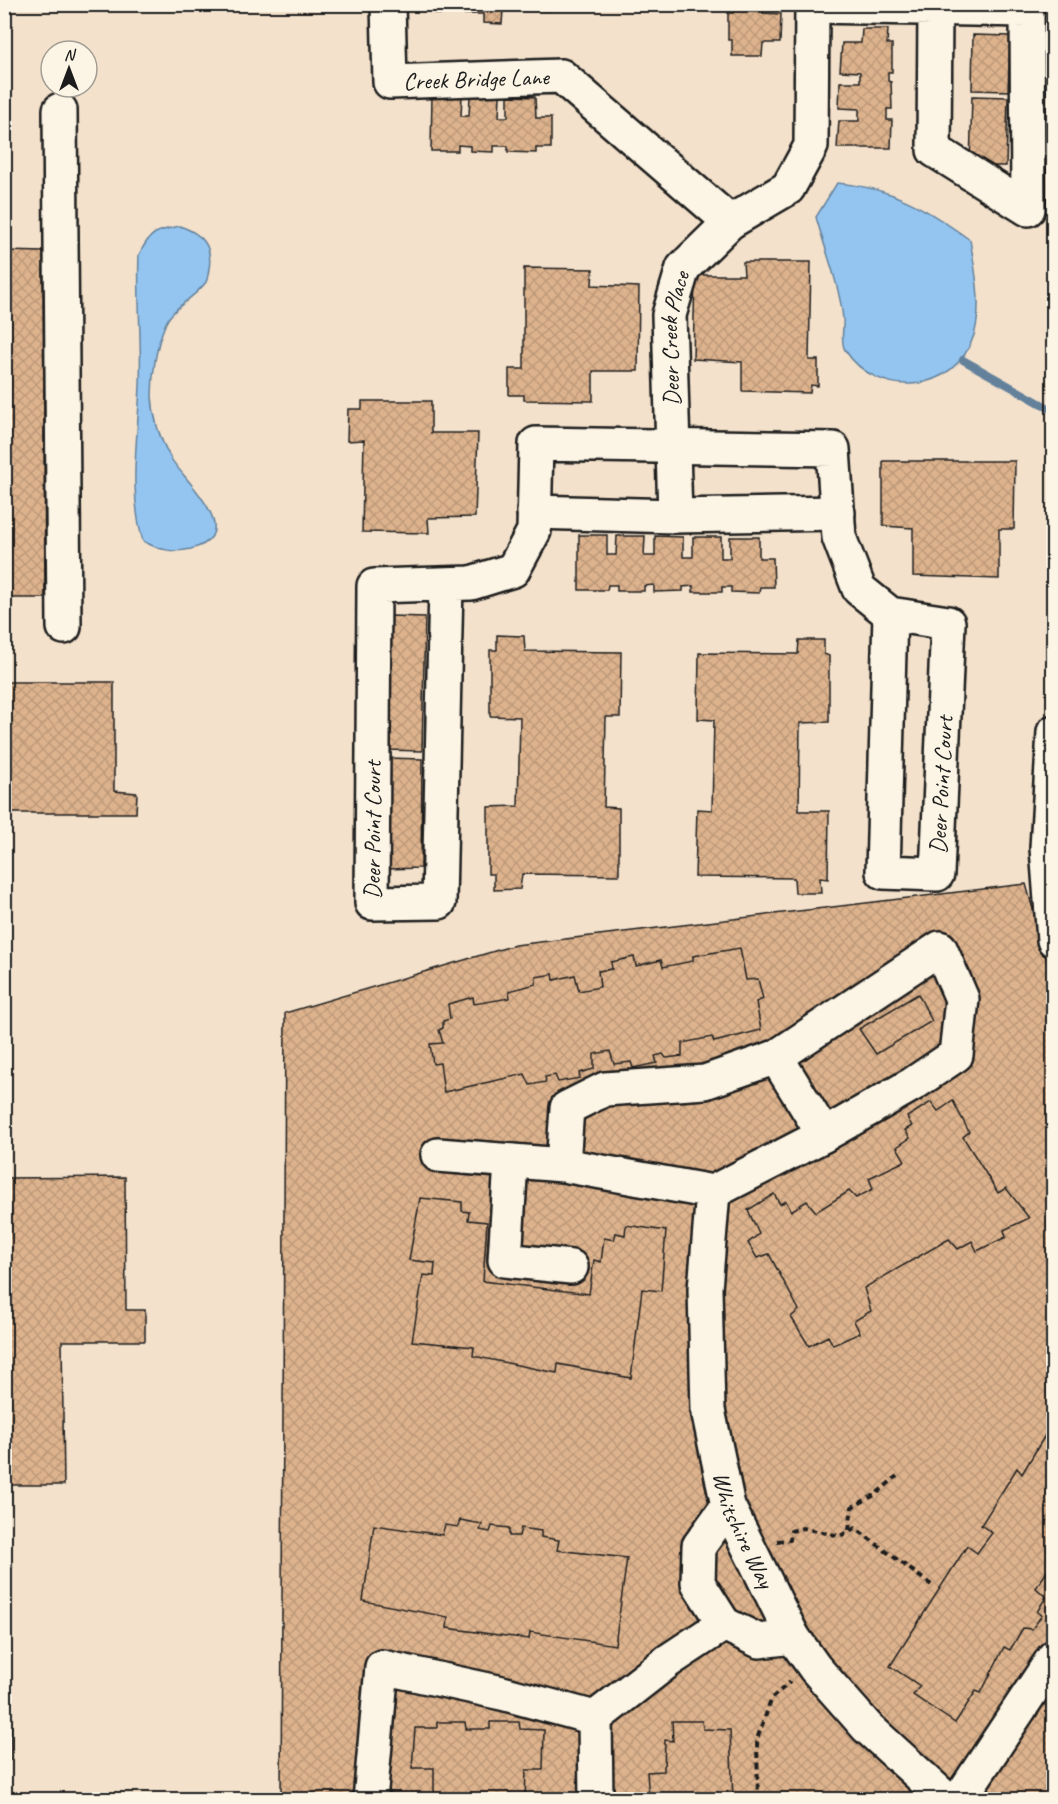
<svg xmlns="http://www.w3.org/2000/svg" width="1058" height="1804" font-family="Caveat,sans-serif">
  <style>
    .water { fill: #94c5f0; stroke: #64819b; stroke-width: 1.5 }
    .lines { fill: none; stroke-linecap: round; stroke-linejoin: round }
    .stream { stroke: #64819b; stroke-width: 8 }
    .building { fill: url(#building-cross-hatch); stroke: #1c1c1c; stroke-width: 1.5 }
    .minor-casing { stroke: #1c1c1c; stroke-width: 38 }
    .major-casing { stroke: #1c1c1c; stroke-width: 38 }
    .path { stroke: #1c1c1c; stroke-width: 4; stroke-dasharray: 6 4.5; stroke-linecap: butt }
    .minor { stroke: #fcf5e5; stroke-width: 33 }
    .major { stroke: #fcf5e5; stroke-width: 33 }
    .labels { text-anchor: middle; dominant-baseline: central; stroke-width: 4.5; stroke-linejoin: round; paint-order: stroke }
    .street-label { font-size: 24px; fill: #1c1c1c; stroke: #fcf5e5 }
  </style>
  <defs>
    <pattern id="building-cross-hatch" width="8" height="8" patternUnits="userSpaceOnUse" patternTransform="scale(1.5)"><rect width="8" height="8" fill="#ddb38d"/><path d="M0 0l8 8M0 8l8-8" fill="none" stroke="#bd9979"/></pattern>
  </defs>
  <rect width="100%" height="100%" fill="#f3e1cb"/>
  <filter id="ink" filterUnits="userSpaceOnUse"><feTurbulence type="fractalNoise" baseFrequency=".0167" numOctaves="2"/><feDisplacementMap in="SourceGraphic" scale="12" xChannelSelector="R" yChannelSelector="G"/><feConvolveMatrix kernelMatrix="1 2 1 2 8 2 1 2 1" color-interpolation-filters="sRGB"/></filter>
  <g filter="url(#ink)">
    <g class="water">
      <path d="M 837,183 C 892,187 927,209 970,240 C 975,271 983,305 974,335 C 955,395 877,400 845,350 C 840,342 844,328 843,319 C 840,287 825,249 816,217 Z"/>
      <path d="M 180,226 C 202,234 213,245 209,269 C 208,273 208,279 206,282 C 195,298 172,307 165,325 C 156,346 152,374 152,396 C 153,417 160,439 170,457 C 184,481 248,534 191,549 C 173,553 159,550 143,541 C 128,490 138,437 140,385 C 142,341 137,298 139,255 C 150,232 155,231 180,226 Z"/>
    </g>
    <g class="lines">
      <path class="stream" d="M 963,360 L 1054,411"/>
    </g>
    <g class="building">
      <path d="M 436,4 L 552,4 L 552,10 L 503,10 L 502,24 L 483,23 L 483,14 L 436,14 Z"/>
      <path d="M 733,4 L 764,4 L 763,13 L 781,14 L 780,43 L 763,43 L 762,56 L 732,56 L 732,40 L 728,40 L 728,13 L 733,13 Z"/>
      <path d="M 862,29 L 888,29 L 887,44 L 892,44 L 892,72 L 888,72 L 888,81 L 891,82 L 892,109 L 887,109 L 887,120 L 892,120 L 891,148 L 837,148 L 839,121 L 859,121 L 859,109 L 839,108 L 840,82 L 860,82 L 860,72 L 840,71 L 842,43 L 861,43 Z"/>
      <path d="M 973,35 L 1010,36 L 1008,91 L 972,90 Z"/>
      <path d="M 432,95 L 462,95 L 461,116 L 469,116 L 470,96 L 500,96 L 499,117 L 508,117 L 508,96 L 535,97 L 536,118 L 551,118 L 551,148 L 536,148 L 536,153 L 508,152 L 508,146 L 494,146 L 494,152 L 470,151 L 470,146 L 458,145 L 458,151 L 431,151 Z"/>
      <path d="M 972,96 L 1008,97 L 1006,166 L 970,166 Z"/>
      <path d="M 4,251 L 43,252 L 45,598 L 4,598 Z"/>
      <path d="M 743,262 L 811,262 L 809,360 L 818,360 L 818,386 L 811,385 L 810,393 L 742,391 L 742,362 L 693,359 L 695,275 L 744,275 Z"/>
      <path d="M 524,268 L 593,269 L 592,285 L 639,287 L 638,371 L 593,371 L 593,401 L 524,400 L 524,395 L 509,395 L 509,369 L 524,369 Z"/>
      <path d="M 362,401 L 431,401 L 431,433 L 478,433 L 475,517 L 428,518 L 429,533 L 362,532 L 364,440 L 347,441 L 348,409 L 362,409 Z"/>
      <path d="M 883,461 L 1015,461 L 1014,529 L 999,529 L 999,579 L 913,576 L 913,528 L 883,526 Z"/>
      <path d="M 579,535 L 607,535 L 607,555 L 616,555 L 617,536 L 645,536 L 644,556 L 655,556 L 655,536 L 683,537 L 683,557 L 693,557 L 693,537 L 721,537 L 721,558 L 730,558 L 730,537 L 759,537 L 759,558 L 773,558 L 774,587 L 760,587 L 759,593 L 731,592 L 731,587 L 722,587 L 722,592 L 693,592 L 693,586 L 683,587 L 683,591 L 654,592 L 654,585 L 644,586 L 644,591 L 617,591 L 617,585 L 608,585 L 607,590 L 579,590 Z"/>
      <path d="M 390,616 L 425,617 L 422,751 L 387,750 Z"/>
      <path d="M 497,635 L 524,636 L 525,651 L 621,652 L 620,717 L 606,717 L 604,807 L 619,808 L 619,875 L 522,874 L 520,889 L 494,890 L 494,874 L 488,874 L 488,807 L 518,806 L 520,717 L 490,716 L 490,650 L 497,650 Z"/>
      <path d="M 799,640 L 824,640 L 824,654 L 829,656 L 829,722 L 800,723 L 799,811 L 829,811 L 828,879 L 820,878 L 821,893 L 795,893 L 794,878 L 695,877 L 697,809 L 712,810 L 714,720 L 698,719 L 699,653 L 798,654 Z"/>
      <path d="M 4,682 L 114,682 L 114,791 L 137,793 L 136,813 L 4,813 Z"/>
      <path d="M 387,758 L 422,759 L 421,868 L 386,869 Z"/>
      <path d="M 1026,884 L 1054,986 L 1054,1800 L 281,1800 L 285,1013 L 515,945 Z"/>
      <path d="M 740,948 L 746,980 L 758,979 L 763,999 L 756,1002 L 761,1030 L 714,1042 L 712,1037 L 682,1043 L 682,1056 L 666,1058 L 663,1054 L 655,1056 L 657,1063 L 633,1068 L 631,1062 L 614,1064 L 610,1051 L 594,1054 L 594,1069 L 579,1073 L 580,1078 L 558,1082 L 555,1075 L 545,1077 L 546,1082 L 530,1085 L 525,1074 L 444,1092 L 440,1063 L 433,1064 L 430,1044 L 443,1043 L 439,1030 L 443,1028 L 443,1021 L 450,1019 L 448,1004 L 473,997 L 474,1004 L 510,998 L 509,991 L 536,984 L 536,977 L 553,974 L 554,980 L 575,975 L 579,991 L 600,987 L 598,971 L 612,969 L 611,962 L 634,957 L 636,966 L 661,960 L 663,967 L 693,961 L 693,956 Z"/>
      <path d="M 918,994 L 932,1021 L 876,1054 L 859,1029 Z"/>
      <path d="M 953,1101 L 969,1132 L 963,1137 L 998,1193 L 1006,1188 L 1029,1218 L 1004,1230 L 1006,1237 L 977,1251 L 972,1241 L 958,1249 L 949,1239 L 864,1288 L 871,1311 L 854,1321 L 860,1333 L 833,1345 L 828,1336 L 809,1346 L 791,1317 L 799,1310 L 769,1254 L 757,1258 L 748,1243 L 759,1234 L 748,1210 L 774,1194 L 780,1204 L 786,1201 L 791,1211 L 807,1201 L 816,1212 L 849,1191 L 856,1198 L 873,1189 L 869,1178 L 905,1161 L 897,1147 L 910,1138 L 905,1130 L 912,1126 L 907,1117 L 931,1102 L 938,1111 Z"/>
      <path d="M 125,1177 L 126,1310 L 145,1310 L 145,1341 L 62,1341 L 64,1485 L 4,1485 L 4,1178 Z"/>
      <path d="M 420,1198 L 462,1202 L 462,1211 L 469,1212 L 468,1220 L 487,1222 L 483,1281 L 589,1294 L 594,1260 L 601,1262 L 604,1238 L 614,1240 L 616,1233 L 625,1235 L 626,1225 L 666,1231 L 661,1291 L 642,1289 L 631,1378 L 558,1364 L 557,1373 L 473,1356 L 474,1347 L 412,1341 L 423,1275 L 434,1276 L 435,1263 L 409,1260 Z"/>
      <path d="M 1054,1420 L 1054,1572 L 1048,1570 L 1036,1588 L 1046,1597 L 1037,1612 L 1042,1615 L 1032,1629 L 1023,1628 L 1010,1650 L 1004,1647 L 981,1693 L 976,1691 L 955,1723 L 913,1695 L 920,1686 L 890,1666 L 967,1546 L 977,1553 L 992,1533 L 981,1525 L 1017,1468 L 1022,1474 Z"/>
      <path d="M 460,1520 L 482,1524 L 480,1530 L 490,1532 L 492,1526 L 509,1528 L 509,1536 L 519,1536 L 521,1528 L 541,1531 L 541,1537 L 559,1540 L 557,1550 L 627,1558 L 615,1645 L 530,1632 L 529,1639 L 447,1628 L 448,1617 L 363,1601 L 374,1525 L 442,1535 L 445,1525 L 458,1527 Z"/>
      <path d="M 4,1557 L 10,1557 L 11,1760 L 4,1760 Z"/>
      <path d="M 672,1721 L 702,1721 L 703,1729 L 730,1730 L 733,1800 L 649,1800 L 647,1772 L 664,1771 L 665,1740 L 673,1741 Z"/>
      <path d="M 437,1722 L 465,1722 L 466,1729 L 490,1729 L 490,1722 L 519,1722 L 520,1729 L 544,1730 L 543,1770 L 526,1770 L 525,1800 L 434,1800 L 434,1768 L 412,1768 L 415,1728 L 437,1728 Z"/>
    </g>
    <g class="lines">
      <defs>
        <g id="minor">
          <path id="s1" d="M 388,4 L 390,82 L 561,76 L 730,222"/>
          <path d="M 812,6 L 1027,10 L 1028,209 L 934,150 L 935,8"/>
          <path d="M 60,110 L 64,627"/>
          <path d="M 534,512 L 675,516 L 838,513"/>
          <path id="s2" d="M 675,516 L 669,315 L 683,268 L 730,222 L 788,188 L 811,146 L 812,4"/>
          <path id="s3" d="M 446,584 L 439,902 L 372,903 L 374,586 L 471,583 L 513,570 L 534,531 L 536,444 L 833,449 L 839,537 L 859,589 L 890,614 L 948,623 L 937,874 L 883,872 L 890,614"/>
          <path d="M 776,1057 L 824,1135"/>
          <path d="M 438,1155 L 563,1165 L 713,1192 L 824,1135 L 913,1084 L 956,1055 L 962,999 L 940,948 L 776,1057 L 705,1082 L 605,1089 L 567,1108 L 563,1165"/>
          <path d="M 511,1161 L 505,1260 L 571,1267"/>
          <path id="s4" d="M 713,1192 L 705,1289 L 708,1410 L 728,1506 L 793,1637 L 815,1668 L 867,1727 L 947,1800"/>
          <path d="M 724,1624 L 698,1583 L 699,1546 L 728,1506"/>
          <path d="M 595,1718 L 668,1661 L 724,1624 L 759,1641 L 793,1637"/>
          <path d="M 595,1718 L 596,1800"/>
          <path d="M 370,1800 L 382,1667 L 502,1693 L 595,1718"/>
          <path d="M 959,1800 L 1054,1657"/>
        </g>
        <path id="major" d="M 1054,732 L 1047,848 L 1054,940"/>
      </defs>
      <use href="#minor" class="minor-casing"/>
      <use href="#major" class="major-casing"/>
      <g class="path">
        <path d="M 849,1530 L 852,1507 L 875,1495 L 897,1476"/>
        <path d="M 777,1541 L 790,1540 L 791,1531 L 803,1528 L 840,1536 L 855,1528 L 934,1587"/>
        <path d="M 758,1800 L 757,1739 L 772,1698 L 790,1682"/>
      </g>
      <use href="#minor" class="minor"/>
      <use href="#major" class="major"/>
    </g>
  </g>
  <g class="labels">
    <g class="street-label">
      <text stroke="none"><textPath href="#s1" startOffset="164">Creek Bridge Lane</textPath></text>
      <text stroke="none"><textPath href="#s2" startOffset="178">Deer Creek Place</textPath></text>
      <text transform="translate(941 785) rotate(-87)">Deer Point Court</text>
      <text stroke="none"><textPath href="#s3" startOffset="458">Deer Point Court</textPath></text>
      <text stroke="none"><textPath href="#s4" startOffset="344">Whitshire Way</textPath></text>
    </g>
  </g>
  <rect width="1058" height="1804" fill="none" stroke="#fcf5e5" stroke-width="24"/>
  <rect x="12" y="12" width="1034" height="1780" fill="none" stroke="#1c1c1c" stroke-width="2" filter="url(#ink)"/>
  <g transform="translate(69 69)"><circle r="28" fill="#fcf5e5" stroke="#a29e95" stroke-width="1.5"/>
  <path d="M0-4.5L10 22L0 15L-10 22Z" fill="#1c1c1c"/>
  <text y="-9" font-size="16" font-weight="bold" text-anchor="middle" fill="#1c1c1c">N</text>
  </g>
</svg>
